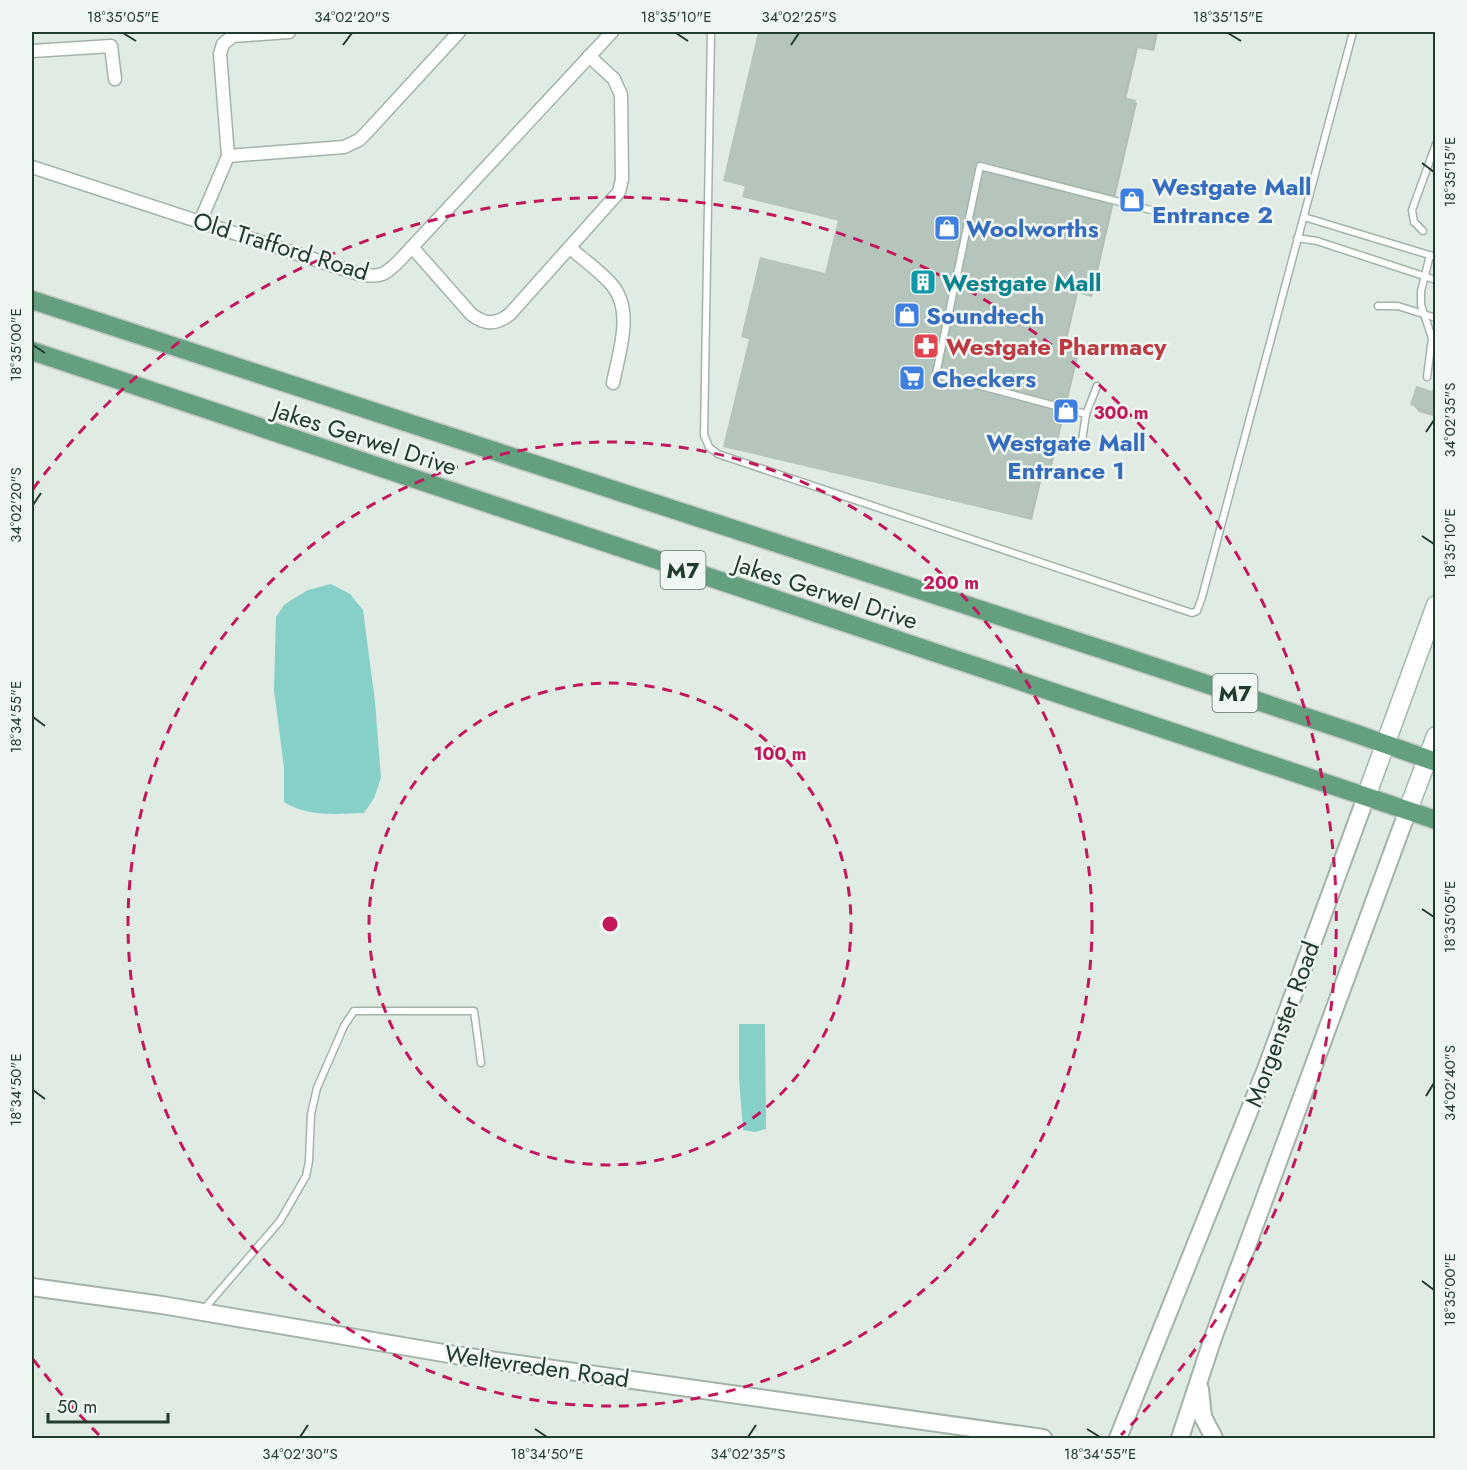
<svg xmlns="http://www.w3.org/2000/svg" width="1467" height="1470" font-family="Jost,sans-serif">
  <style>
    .water { fill: #87d0c7 }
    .shadow { fill: #0003 }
    .building { fill: #b5c5bb }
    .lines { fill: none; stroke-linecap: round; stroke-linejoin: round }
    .service-casing { stroke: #a3b3a8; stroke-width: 9 }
    .minor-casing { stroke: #a3b3a8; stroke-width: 15 }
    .tertiary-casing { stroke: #a3b3a8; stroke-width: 20 }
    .secondary-casing { stroke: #a1b9aa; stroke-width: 21 }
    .primary-casing { stroke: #c1c8c4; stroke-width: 21 }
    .service { stroke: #fff; stroke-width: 6 }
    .minor { stroke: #fff; stroke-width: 12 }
    .tertiary { stroke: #fff; stroke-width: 16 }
    .secondary { stroke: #fff; stroke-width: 18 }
    .primary { stroke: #64a080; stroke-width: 18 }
    .ticks { fill: none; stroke: #213b2c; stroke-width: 2 }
    .ring { fill: none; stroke: #c2185b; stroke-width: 3; stroke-dasharray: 10 8 }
    .labels { text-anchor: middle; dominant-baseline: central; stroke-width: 5; stroke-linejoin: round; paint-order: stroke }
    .shield { fill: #f0f7f2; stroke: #5f7367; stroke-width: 1.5 }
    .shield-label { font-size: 22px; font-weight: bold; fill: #213b2c }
    .shop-label { font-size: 24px; font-weight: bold; fill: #366cbe; stroke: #f0f7f2; text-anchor: start }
    .street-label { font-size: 24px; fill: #213b2c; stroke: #f0f7f2 }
    .culture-label { font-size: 24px; font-weight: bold; fill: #0d838f; stroke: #f0f7f2; text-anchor: start }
    .health-label { font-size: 24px; font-weight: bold; fill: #be3a42; stroke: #f0f7f2; text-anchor: start }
    .centre { fill: #c2185b; stroke: #f0f7f2; stroke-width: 3 }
    .ring-label { font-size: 18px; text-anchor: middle; font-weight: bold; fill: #c2185b; stroke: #f0f7f2; stroke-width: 5; stroke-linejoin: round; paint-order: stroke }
    .neatline { fill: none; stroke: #213b2c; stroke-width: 2 }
    .ticks-label { font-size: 15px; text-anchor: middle; fill: #213b2c }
  </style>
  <rect width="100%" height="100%" fill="#e0ebe3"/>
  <g class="water">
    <path d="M 331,584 L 350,594 L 363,610 L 375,702 L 381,778 L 374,798 L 364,813 C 337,814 307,817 284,802 L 284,768 L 274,690 L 276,617 L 284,605 L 293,599 L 308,590 Z"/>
    <path d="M 739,1024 L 765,1024 L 766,1129 L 755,1132 L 743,1130 L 739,1078 Z"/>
  </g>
  <g class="shadow">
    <path d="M 760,32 L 1158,32 L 1154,51 L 1138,48 L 1126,99 L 1137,103 L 1092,297 L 1078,293 L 1065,348 L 1079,353 L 1050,474 L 1043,473 L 1032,520 L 725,446 L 751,340 L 742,337 L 826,274 L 840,221 L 746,198 L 744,197 L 746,187 L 725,180 Z"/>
    <path d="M 1436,385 L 1436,417 L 1419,412 L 1412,404 L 1433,393 Z"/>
  </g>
  <g class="building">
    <path d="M 758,32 L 1156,32 L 1152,50 L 1136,47 L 1124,97 L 1136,100 L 1090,296 L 1076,292 L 1063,346 L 1078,349 L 1049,473 L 1042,472 L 1030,519 L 723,447 L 749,339 L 741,337 L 760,257 L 825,273 L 838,220 L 742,197 L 745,186 L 723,181 Z"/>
    <path d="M 1436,381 L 1436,413 L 1410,405 L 1416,386 L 1432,391 Z"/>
  </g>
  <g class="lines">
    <defs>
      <g id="service">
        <path d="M 711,32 L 704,435 L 709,447 L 718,454 L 1192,613 L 1197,611 L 1202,597 L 1353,32"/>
        <path d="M 1304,217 L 1436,257"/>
        <path d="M 1423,231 L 1414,222 L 1412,210 L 1436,144"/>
        <path d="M 1297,238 L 1317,241 L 1436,280"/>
        <path d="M 1378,306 L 1398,306 L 1436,318"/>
        <path d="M 1427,377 L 1432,338 L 1421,305 L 1421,291 L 1430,255"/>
        <path d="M 1086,414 L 936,374 L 980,166 L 1155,211"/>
        <path d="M 1081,447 L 1086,414 L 1097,386"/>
        <path d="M 204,1309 L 280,1221 L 306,1176 L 309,1161 L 311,1114 L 317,1088 L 344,1026 L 354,1011 L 474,1011 L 481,1063"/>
      </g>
      <g id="minor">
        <path d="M 32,51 L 111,46 L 115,79"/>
        <path d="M 228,156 L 344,147 L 359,140 L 367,132 L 459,32"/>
        <path d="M 32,167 L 359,274 C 381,278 385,275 400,260 L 612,32"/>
        <path d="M 200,222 L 228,156 L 220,54 L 223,44 L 233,36 L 289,32"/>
        <path d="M 412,247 L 471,314 C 485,325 496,325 510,314 L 619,192 L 622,179 L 621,95 L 614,79 L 589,56"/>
        <path d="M 570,248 C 584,260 600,271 612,285 C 634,311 619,352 613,383"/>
      </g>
      <g id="tertiary">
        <path d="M 32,1287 L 162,1305 L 455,1355 L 1043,1438"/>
        <path d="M 1200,1389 L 1203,1417 L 1214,1438"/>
        <path d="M 1118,1438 L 1266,1069 L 1366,797"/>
        <path d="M 1180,1438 L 1213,1338 L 1408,810"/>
      </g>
      <g id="secondary">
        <path d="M 1366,797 L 1436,605"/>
        <path d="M 1408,810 L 1436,736"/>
      </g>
      <g id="primary">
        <path d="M 32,300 L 1116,654 L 1354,733 L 1436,762"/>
        <path d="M 32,351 L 1436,820"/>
      </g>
    </defs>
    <use href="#service" class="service-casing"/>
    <use href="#minor" class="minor-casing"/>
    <use href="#tertiary" class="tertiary-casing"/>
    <use href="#secondary" class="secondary-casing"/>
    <use href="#primary" class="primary-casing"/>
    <use href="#service" class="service"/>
    <use href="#minor" class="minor"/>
    <use href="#tertiary" class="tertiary"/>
    <use href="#secondary" class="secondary"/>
    <use href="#primary" class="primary"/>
  </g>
  <path class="ticks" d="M 123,33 L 136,41M 676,33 L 688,41M 1228,33 L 1241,41M 343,45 L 352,33M 791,45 L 799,33M 1422,163 L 1434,172M 33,345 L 45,353M 1426,432 L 1434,420M 33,505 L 41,493M 1422,536 L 1434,544M 33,717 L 45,726M 1422,909 L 1434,917M 33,1090 L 45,1099M 1426,1096 L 1434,1083M 1422,1281 L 1434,1290M 535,1429 L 547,1437M 1087,1429 L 1100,1437M 300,1437 L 308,1425M 748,1437 L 756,1425"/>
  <g class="ring">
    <circle cx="610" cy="924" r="241"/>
    <circle cx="610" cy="924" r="482"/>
    <path d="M99 1435A723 723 0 0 1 33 1359M33 489A723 723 0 1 1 1121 1435"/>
  </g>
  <defs>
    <symbol id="shop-square" viewBox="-11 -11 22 22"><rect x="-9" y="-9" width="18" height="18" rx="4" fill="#3f7fe0" stroke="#f0f7f2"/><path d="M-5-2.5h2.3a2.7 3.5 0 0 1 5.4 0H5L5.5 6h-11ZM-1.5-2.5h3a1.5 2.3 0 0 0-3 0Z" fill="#fff"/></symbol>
    <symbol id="building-square" viewBox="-11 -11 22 22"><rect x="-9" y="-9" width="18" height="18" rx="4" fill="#0f9aa8" stroke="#f0f7f2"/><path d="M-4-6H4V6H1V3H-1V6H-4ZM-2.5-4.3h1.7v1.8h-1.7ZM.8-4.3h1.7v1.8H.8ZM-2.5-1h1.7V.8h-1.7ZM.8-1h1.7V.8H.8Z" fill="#fff"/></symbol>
    <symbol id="pharmacy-square" viewBox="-11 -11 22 22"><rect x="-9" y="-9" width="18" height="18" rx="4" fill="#e0444e" stroke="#f0f7f2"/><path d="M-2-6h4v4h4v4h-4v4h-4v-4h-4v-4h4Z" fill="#fff"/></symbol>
    <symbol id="supermarket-square" viewBox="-11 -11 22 22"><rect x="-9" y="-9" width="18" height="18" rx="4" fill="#3f7fe0" stroke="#f0f7f2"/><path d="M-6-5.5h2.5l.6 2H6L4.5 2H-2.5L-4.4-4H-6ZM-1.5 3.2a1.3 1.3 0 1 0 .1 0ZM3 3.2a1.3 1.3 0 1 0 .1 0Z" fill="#fff"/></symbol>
  </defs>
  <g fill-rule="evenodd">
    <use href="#shop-square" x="1117" y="185" width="30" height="30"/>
    <use href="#shop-square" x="932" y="213" width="30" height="30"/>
    <use href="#building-square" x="908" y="267" width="30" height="30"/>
    <use href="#shop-square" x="892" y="300" width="30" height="30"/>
    <use href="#pharmacy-square" x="911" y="331" width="30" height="30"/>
    <use href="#supermarket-square" x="897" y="363" width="30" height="30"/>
    <use href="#shop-square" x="1051" y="396" width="30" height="30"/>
  </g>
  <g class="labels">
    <g class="shield">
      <rect x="660.5" y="551" width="45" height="38" rx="4.5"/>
      <rect x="1212.5" y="674" width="45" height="38" rx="4.5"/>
    </g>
    <g class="shield-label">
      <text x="683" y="570">M7</text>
      <text x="1235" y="693">M7</text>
    </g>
    <g class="shop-label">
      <text x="1152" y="186">Westgate Mall<tspan x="1152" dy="28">Entrance 2</tspan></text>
      <text x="966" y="228">Woolworths</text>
      <text x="926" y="315">Soundtech</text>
      <text x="932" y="378">Checkers</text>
      <text x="1066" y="442" text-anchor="middle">Westgate Mall<tspan x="1066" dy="28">Entrance 1</tspan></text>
    </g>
    <g class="street-label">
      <text transform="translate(281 246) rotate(17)">Old Trafford Road</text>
      <text transform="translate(365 438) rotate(18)">Jakes Gerwel Drive</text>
      <text transform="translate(826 592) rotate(18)">Jakes Gerwel Drive</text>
      <text transform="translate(1282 1024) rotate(-70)">Morgenster Road</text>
      <text transform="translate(537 1366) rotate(8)">Weltevreden Road</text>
    </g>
    <g class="culture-label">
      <text x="942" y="282">Westgate Mall</text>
    </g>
    <g class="health-label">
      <text x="946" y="346">Westgate Pharmacy</text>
    </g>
  </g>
  <circle cx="610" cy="924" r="9" class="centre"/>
  <g class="ring-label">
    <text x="1121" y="419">300 m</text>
    <text x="951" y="589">200 m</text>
    <text x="780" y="760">100 m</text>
  </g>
  <rect width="1467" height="1470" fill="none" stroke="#f0f7f2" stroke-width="66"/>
  <path d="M48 1413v9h120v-9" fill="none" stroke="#213b2c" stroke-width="3"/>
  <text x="57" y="1413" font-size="18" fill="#213b2c" stroke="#f0f7f2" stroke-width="4.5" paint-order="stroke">50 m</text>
  <rect x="33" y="33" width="1401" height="1404" class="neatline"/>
  <g class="ticks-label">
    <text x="123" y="22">18°35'05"E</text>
    <text x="352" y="22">34°02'20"S</text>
    <text x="676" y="22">18°35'10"E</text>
    <text x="799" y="22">34°02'25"S</text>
    <text x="1228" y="22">18°35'15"E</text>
    <text transform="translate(1450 172) rotate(-90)" y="5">18°35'15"E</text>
    <text transform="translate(16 345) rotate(-90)" y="5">18°35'00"E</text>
    <text transform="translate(1450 420) rotate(-90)" y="5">34°02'35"S</text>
    <text transform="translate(16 505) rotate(-90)" y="5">34°02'20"S</text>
    <text transform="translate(1450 544) rotate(-90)" y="5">18°35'10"E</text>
    <text transform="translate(16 717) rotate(-90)" y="5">18°34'55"E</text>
    <text transform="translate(1450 917) rotate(-90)" y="5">18°35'05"E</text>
    <text transform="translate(1450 1083) rotate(-90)" y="5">34°02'40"S</text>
    <text transform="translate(16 1090) rotate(-90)" y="5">18°34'50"E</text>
    <text transform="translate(1450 1290) rotate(-90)" y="5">18°35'00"E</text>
    <text x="300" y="1459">34°02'30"S</text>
    <text x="547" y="1459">18°34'50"E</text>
    <text x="748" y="1459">34°02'35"S</text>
    <text x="1100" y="1459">18°34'55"E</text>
  </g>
</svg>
